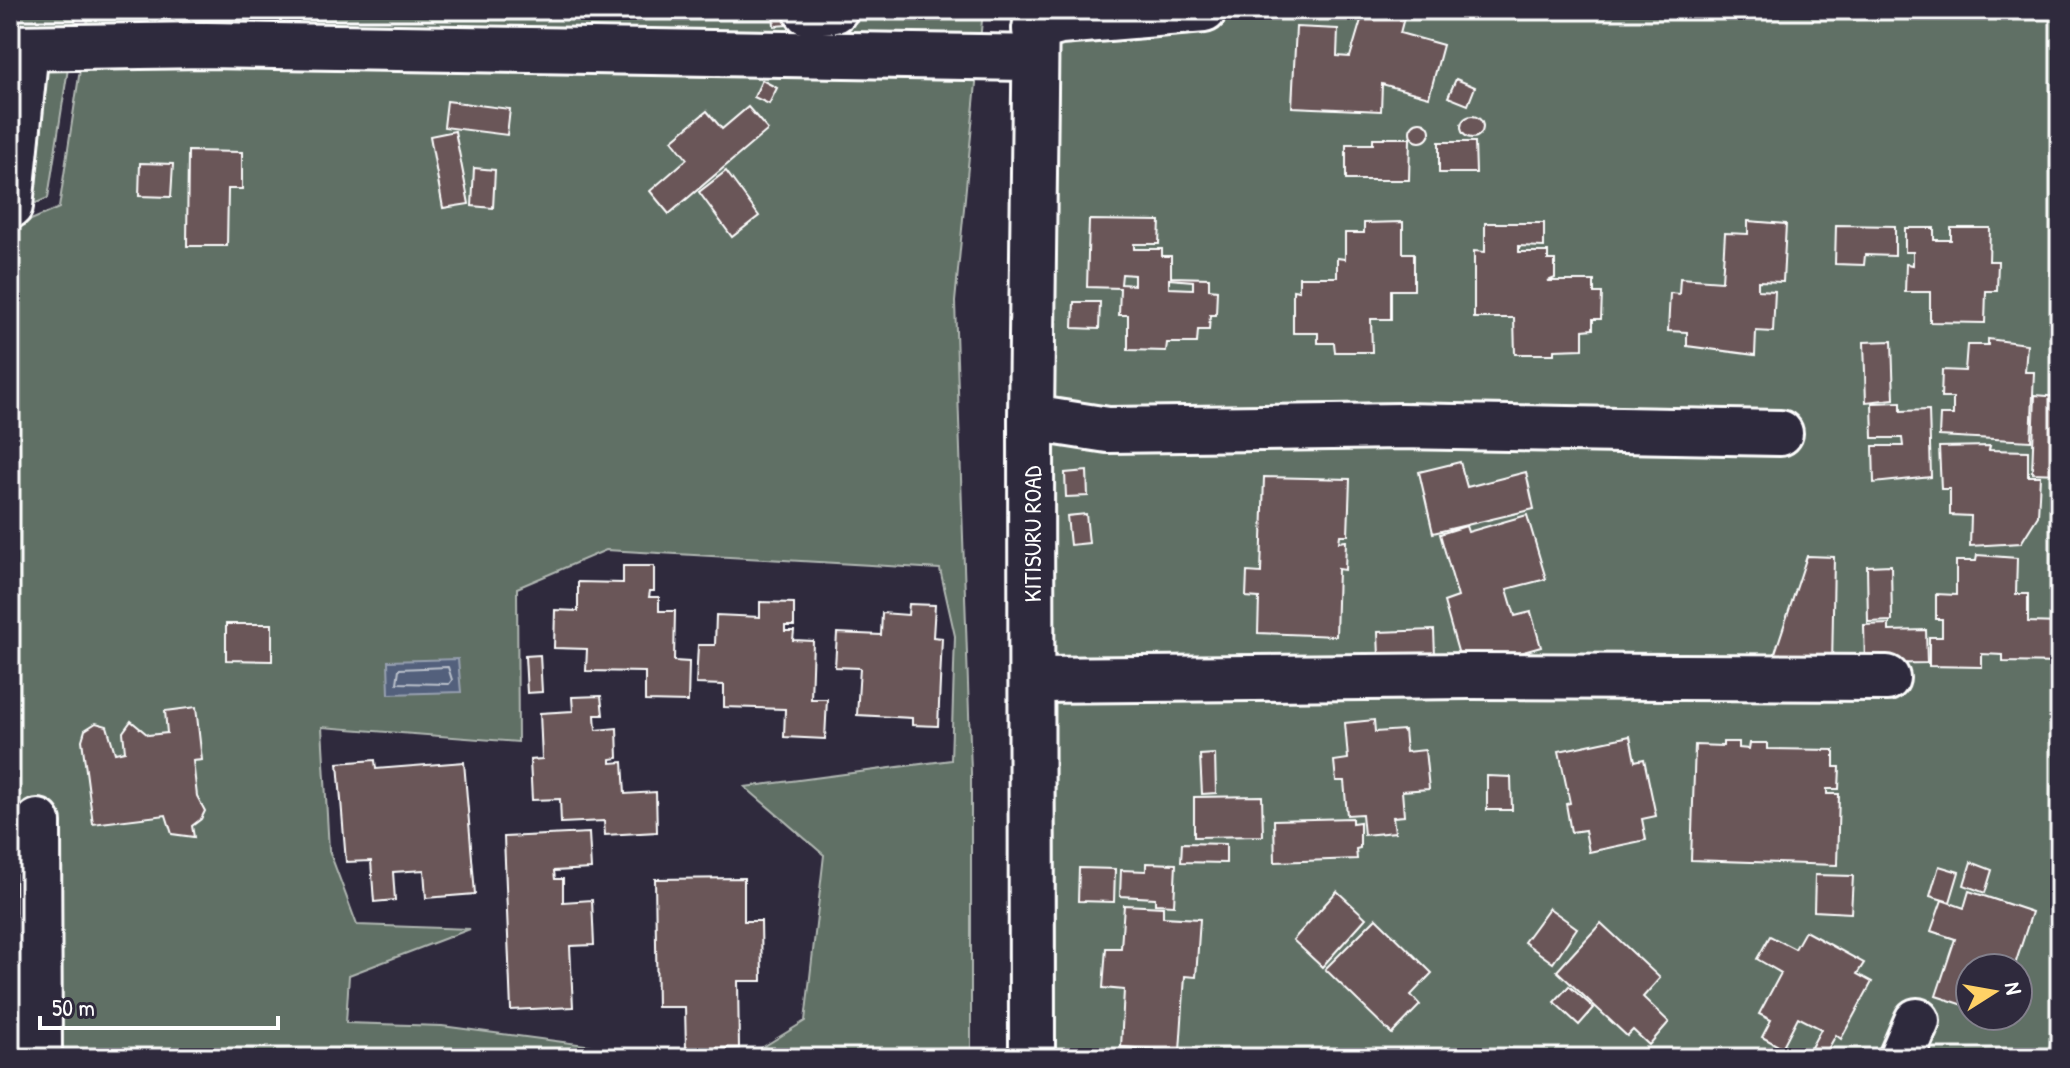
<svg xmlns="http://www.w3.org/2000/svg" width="2070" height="1068" font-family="'Patrick Hand',sans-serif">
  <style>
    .green { fill: #606f65; stroke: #b0b7b2; stroke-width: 2; fill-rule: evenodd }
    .water { fill: #52617c; stroke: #97a0b0; stroke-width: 2 }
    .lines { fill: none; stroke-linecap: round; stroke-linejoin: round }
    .shore { stroke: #bac0cb; stroke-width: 2 }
    .building { fill: #6a5658; stroke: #fff; stroke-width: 2; fill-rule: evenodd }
    .minor-casing { stroke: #fff; stroke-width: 50 }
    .minor { stroke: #2f2a3d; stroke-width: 44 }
    .labels { text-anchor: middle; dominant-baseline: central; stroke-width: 8; stroke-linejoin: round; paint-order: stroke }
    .street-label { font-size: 24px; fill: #fff; stroke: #2f2a3d }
  </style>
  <rect width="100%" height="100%" fill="#2f2a3d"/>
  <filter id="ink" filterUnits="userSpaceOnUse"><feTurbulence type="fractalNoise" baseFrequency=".0125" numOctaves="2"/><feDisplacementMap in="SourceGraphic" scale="16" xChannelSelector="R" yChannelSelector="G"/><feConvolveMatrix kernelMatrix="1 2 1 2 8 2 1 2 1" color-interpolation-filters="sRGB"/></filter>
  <g filter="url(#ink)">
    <g class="green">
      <path d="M 10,10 L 77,10 L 48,198 L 10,214 Z"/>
      <path d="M 89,10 L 160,10 L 161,17 L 271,10 L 983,10 L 955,302 L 971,772 L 971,1058 L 10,1058 L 10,229 L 59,208 ZM 606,550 L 940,569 L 955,636 L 951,760 L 745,787 L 824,855 L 805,1021 L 755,1052 L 724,1056 L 653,1054 L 442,1026 L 346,1023 L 349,975 L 470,929 L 357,925 L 329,850 L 322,727 L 518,742 L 517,588 Z"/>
      <path d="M 1053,10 L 2060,10 L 2060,1008 L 2046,1058 L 1056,1058 ZM 1970,968 L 2018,968 L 2018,1016 L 1970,1016 Z"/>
    </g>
    <path class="water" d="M 458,659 L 461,692 L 389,694 L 388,661 Z"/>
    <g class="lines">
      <path class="shore" d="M 448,667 L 452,680 L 449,684 L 397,683 L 399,669 Z"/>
    </g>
    <g class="building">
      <path d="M 773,10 L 801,10 L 802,24 L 774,26 Z"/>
      <path d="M 1364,10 L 1406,10 L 1400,33 L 1443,45 L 1429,97 L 1382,84 L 1381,111 L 1292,107 L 1296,27 L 1338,29 L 1337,56 L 1350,57 Z"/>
      <path d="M 1456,79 L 1475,87 L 1468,105 L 1448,97 Z"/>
      <path d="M 762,80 L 777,88 L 769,104 L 754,97 Z"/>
      <path d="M 447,101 L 510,109 L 507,135 L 444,127 Z"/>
      <path d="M 748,107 L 768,130 L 669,214 L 650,191 L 687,159 L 672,140 L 707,111 L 722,129 Z"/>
      <circle cx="1472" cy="127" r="11"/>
      <circle cx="1420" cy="132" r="10"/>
      <path d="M 455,131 L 469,204 L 443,208 L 430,136 Z"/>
      <path d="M 1373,138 L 1410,138 L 1409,180 L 1346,180 L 1346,144 L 1373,144 Z"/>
      <path d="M 1439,142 L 1475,142 L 1476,173 L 1439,173 Z"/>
      <path d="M 188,151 L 242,152 L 242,189 L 228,189 L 227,246 L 187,246 Z"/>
      <path d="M 140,163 L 173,164 L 171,197 L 139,196 Z"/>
      <path d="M 474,168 L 495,170 L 493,208 L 472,206 Z"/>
      <path d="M 726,171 L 759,216 L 732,237 L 699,192 Z"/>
      <path d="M 1089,220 L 1160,221 L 1159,244 L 1134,244 L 1134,249 L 1162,249 L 1162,256 L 1171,256 L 1171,277 L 1209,278 L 1209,289 L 1217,290 L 1216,315 L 1210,315 L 1209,330 L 1198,330 L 1197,343 L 1167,343 L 1166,351 L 1128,350 L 1128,315 L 1119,315 L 1120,288 L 1087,287 ZM 1122,274 L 1134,275 L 1134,285 L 1121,284 ZM 1169,279 L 1193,281 L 1193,289 L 1169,288 Z"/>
      <path d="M 1748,221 L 1786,224 L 1783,282 L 1758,281 L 1758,290 L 1775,291 L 1773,332 L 1756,331 L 1755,355 L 1687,346 L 1687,332 L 1668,331 L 1670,293 L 1679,294 L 1680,278 L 1722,281 L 1725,233 L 1748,234 Z"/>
      <path d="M 1403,222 L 1403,253 L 1414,253 L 1414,290 L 1391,290 L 1391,319 L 1371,319 L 1372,352 L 1335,352 L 1334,343 L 1318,343 L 1318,333 L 1293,333 L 1293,290 L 1299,291 L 1299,277 L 1337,277 L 1337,258 L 1345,259 L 1345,233 L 1364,233 L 1364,223 Z"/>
      <path d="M 1485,223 L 1544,223 L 1544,247 L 1519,246 L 1519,252 L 1548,252 L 1548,260 L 1555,260 L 1555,278 L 1548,281 L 1594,281 L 1594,293 L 1602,293 L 1601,319 L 1593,319 L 1593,329 L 1583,330 L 1583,349 L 1554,350 L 1554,354 L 1515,354 L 1514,318 L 1474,318 L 1474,251 L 1485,252 Z"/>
      <path d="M 1836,225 L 1895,226 L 1895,256 L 1865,255 L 1864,265 L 1835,264 Z"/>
      <path d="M 1905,228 L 1934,228 L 1934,240 L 1951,240 L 1951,228 L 1990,228 L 1989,261 L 1998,261 L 1997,291 L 1986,291 L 1985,323 L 1930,322 L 1930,292 L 1905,292 L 1906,264 L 1913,265 L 1913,252 L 1905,252 Z"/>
      <path d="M 1074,302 L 1100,302 L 1099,329 L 1073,328 Z"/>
      <path d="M 1988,339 L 2027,344 L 2025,372 L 2034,372 L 2031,441 L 1939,436 L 1940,415 L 1953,415 L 1953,398 L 1941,398 L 1942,370 L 1965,371 L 1967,345 L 1988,345 Z"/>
      <path d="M 1892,341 L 1894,399 L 1866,402 L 1864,342 Z"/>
      <path d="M 2035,395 L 2060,397 L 2060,474 L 2032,473 Z"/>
      <path d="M 1901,402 L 1901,411 L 1929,410 L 1931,477 L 1874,483 L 1873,446 L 1903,446 L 1902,438 L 1873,438 L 1872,403 Z"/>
      <path d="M 1990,446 L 1989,450 L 2028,451 L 2028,476 L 2040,476 L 2038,516 L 2021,543 L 1970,546 L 1971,516 L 1950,515 L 1950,489 L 1941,489 L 1939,447 Z"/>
      <path d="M 1460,462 L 1467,487 L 1526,472 L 1534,509 L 1433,533 L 1419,472 Z"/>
      <path d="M 1087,471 L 1088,496 L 1066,497 L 1065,473 Z"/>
      <path d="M 1264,477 L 1350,479 L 1348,535 L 1340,535 L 1339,542 L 1346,541 L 1345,570 L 1338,569 L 1336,636 L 1258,633 L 1259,598 L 1246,597 L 1247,572 L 1261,573 Z"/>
      <path d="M 1086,514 L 1089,543 L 1070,545 L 1067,516 Z"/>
      <path d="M 1527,515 L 1546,579 L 1507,589 L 1515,616 L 1531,612 L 1541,647 L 1463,669 L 1444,602 L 1458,597 L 1440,534 L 1466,526 L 1468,532 Z"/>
      <path d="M 1977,555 L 2017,558 L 2016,594 L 2028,594 L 2028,622 L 2060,623 L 2060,663 L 2003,662 L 2003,655 L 1982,654 L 1982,667 L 1929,666 L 1929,637 L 1942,637 L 1942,619 L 1936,619 L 1936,594 L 1956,595 L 1956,561 L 1976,561 Z"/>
      <path d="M 1807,556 L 1834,557 L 1832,668 L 1772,662 Z"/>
      <path d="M 1891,565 L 1892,621 L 1868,622 L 1867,566 Z"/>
      <path d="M 623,566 L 654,566 L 654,591 L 650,591 L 649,597 L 659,597 L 659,611 L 675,611 L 674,661 L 689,662 L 688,702 L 645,701 L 645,672 L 586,671 L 587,649 L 554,648 L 555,610 L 578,611 L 578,582 L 623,583 Z"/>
      <path d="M 760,602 L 794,603 L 794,626 L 785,626 L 785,631 L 794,631 L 793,640 L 813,641 L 811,699 L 827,699 L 825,739 L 784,737 L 785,709 L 724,707 L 724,685 L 696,684 L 698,645 L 715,645 L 716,615 L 760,617 Z"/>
      <path d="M 909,604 L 935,605 L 933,637 L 942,638 L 938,726 L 912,725 L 912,718 L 857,715 L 860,668 L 835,667 L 837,633 L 881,635 L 882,613 L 908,615 Z"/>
      <path d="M 226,624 L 272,624 L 272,661 L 226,660 Z"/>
      <path d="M 1889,624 L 1889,631 L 1926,630 L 1927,663 L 1865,664 L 1864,625 Z"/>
      <path d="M 1434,630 L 1435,656 L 1379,657 L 1378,632 Z"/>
      <path d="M 540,655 L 542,692 L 527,693 L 525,656 Z"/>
      <path d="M 601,696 L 603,715 L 595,715 L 596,730 L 617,728 L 618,758 L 611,759 L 611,763 L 623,762 L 625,794 L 656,792 L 657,832 L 605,835 L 604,821 L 561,823 L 560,799 L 532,800 L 530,760 L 542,759 L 540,713 L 573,711 L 572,697 Z"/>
      <path d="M 196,707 L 202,760 L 193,761 L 197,796 L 205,811 L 201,819 L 192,826 L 194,837 L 172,834 L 166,815 L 93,824 L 82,740 L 85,730 L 96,723 L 107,726 L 115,753 L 125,751 L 123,732 L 131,721 L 148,735 L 167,733 L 165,711 Z"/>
      <path d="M 1374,720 L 1375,732 L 1404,730 L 1406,752 L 1425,750 L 1429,789 L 1402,791 L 1404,816 L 1393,817 L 1395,832 L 1364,835 L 1362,814 L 1347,815 L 1344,781 L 1336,781 L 1334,761 L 1348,759 L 1345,723 Z"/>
      <path d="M 1630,736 L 1635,761 L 1644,759 L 1656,816 L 1642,819 L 1646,840 L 1589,852 L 1585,830 L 1571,832 L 1566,804 L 1570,803 L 1559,751 Z"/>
      <path d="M 1723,742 L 1739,742 L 1739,748 L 1749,749 L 1750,743 L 1767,743 L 1767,749 L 1834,750 L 1834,767 L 1840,767 L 1839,789 L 1827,789 L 1827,794 L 1839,794 L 1837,865 L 1691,860 L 1695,745 L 1723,746 Z"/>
      <path d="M 1215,754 L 1216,793 L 1202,794 L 1200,755 Z"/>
      <path d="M 375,760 L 376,769 L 464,762 L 475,894 L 426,898 L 424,870 L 393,872 L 395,900 L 374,902 L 371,861 L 346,862 L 338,763 Z"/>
      <path d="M 1487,776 L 1511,777 L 1512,810 L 1487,810 Z"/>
      <path d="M 1262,796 L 1263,836 L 1194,837 L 1194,797 Z"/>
      <path d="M 1352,818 L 1352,823 L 1360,822 L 1360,848 L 1356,849 L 1357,859 L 1275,862 L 1274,820 Z"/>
      <path d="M 589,833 L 591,869 L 554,871 L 555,879 L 563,879 L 563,902 L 592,900 L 594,945 L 570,946 L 573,1007 L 511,1010 L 504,837 Z"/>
      <path d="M 1182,843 L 1226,844 L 1226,863 L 1181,862 Z"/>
      <path d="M 1971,862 L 1992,870 L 1985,893 L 1964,885 Z"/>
      <path d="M 1146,863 L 1176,864 L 1174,905 L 1155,904 L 1155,898 L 1120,896 L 1121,870 L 1146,871 Z"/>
      <path d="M 1939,866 L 1959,872 L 1950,902 L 1930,896 Z"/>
      <path d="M 1079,868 L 1115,869 L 1114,902 L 1078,901 Z"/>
      <path d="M 1815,875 L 1853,876 L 1851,913 L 1814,911 Z"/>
      <path d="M 744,878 L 744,921 L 761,921 L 762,981 L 738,981 L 739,1048 L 686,1049 L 685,1007 L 657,1007 L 655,879 Z"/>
      <path d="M 1337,891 L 1366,918 L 1322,967 L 1293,940 Z"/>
      <path d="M 1969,891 L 2032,912 L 2014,968 L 1970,968 L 1967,1006 L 1936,996 L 1955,939 L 1931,931 L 1942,900 L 1964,908 Z"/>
      <path d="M 1124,905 L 1163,907 L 1163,917 L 1200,919 L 1196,977 L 1185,976 L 1180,1051 L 1121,1047 L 1124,990 L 1103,988 L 1106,948 L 1121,948 Z"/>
      <path d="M 1549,908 L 1577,928 L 1553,963 L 1524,942 Z"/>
      <path d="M 1376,918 L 1432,973 L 1411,995 L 1420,1005 L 1392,1034 L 1325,969 Z"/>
      <path d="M 1601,923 L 1660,978 L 1643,997 L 1669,1022 L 1649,1045 L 1633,1030 L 1627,1036 L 1557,971 Z"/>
      <path d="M 1805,931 L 1864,963 L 1857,974 L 1872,982 L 1841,1039 L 1836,1035 L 1823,1058 L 1808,1053 L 1821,1029 L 1798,1017 L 1782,1048 L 1762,1037 L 1771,1020 L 1759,1014 L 1781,973 L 1757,959 L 1770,936 L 1795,949 Z"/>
      <path d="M 1569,986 L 1594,1008 L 1579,1025 L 1554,1002 Z"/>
    </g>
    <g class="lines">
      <defs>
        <g id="minor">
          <path d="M 807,12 L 835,10"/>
          <path d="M 1035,29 L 1060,22 L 1204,10"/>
          <path d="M 10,48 L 206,45 L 1035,58"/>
          <path d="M 10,206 L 26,48"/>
          <path d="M 1031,418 L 1108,430 L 1401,426 L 1780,433"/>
          <path d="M 1033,680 L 1470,676 L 1887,678"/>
          <path d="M 38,822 L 39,1058"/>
          <path d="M 1032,1058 L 1031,418 L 1036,10"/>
          <path d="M 1901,1058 L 1917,1021"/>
        </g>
      </defs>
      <use href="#minor" class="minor-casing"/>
      <use href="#minor" class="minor"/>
    </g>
  </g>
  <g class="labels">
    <g class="street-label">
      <text transform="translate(1032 534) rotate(-90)">KITISURU ROAD</text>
    </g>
  </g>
  <rect width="2070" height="1068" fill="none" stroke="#2f2a3d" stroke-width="40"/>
  <rect x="20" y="20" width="2030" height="1028" fill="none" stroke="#fff" stroke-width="3" filter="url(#ink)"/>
  <g transform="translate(1994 992) rotate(79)"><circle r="38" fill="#2f2a3d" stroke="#827f8b" stroke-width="2"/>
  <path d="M0-6L14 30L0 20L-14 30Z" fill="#ffd166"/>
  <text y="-12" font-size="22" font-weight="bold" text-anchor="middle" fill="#ffffff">N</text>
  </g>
  <path d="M40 1016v12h238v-12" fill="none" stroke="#ffffff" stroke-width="4"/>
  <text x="52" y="1016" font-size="24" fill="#ffffff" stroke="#2f2a3d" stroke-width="6" paint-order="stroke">50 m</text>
</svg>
